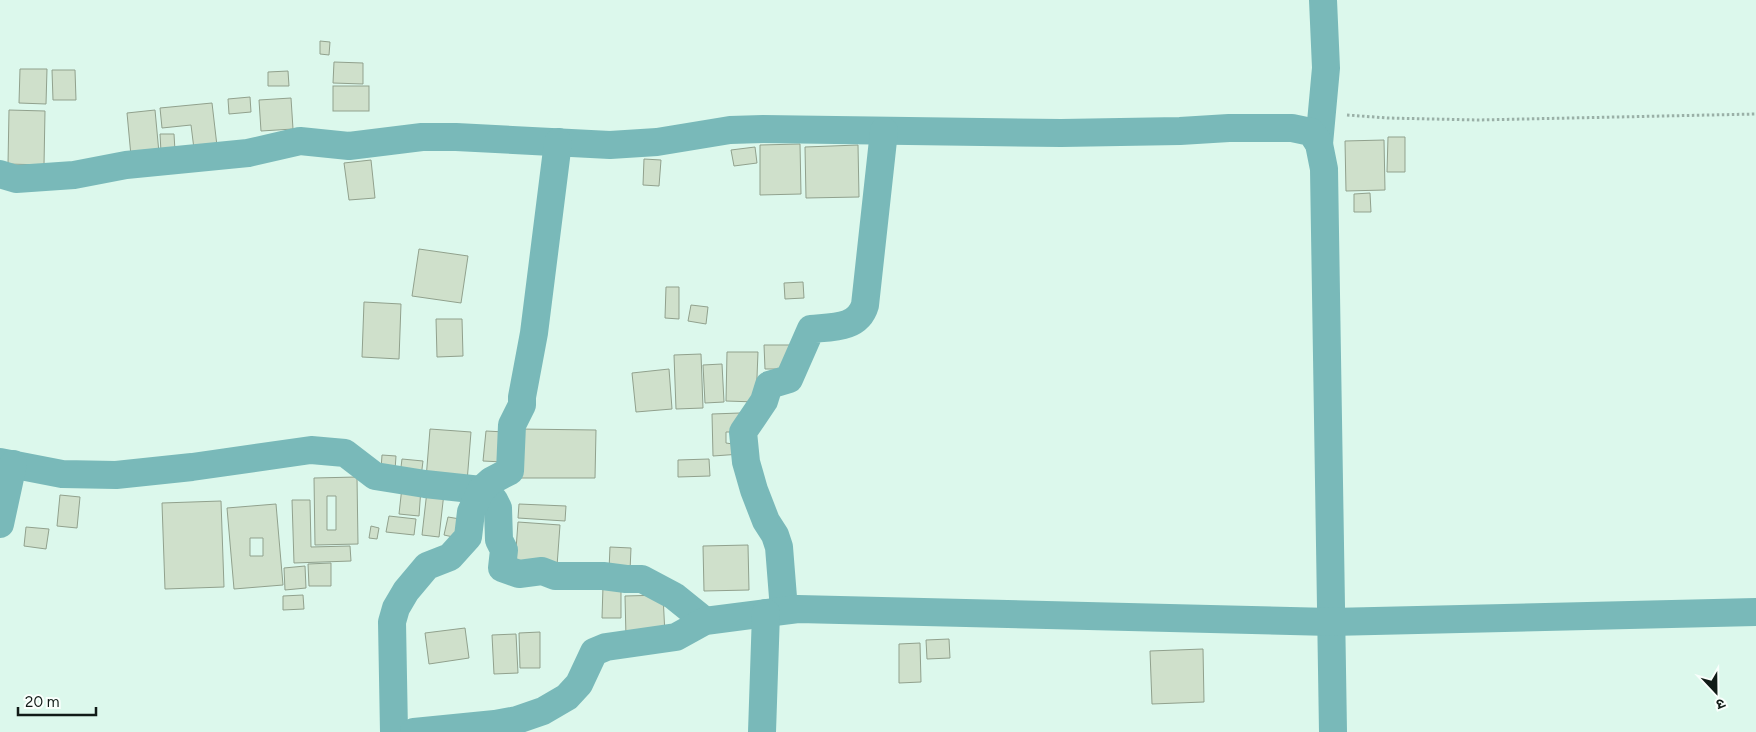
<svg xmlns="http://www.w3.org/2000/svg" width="1756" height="732" font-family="Figtree,'Noto Sans Devanagari',sans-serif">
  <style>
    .building { fill: #cfe0cb; stroke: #91a18d; fill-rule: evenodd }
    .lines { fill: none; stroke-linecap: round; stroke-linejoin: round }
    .path { stroke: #9ab0a7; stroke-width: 3; stroke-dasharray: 2.5 2.5; stroke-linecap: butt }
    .minor { stroke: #79b9b9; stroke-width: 28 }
  </style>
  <rect width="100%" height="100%" fill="#dcf8ec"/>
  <g class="building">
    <path d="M 320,41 L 330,42 L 329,55 L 320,54 Z"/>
    <path d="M 334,62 L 363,63 L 363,84 L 333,83 Z"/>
    <path d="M 20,69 L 47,69 L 46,104 L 19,103 Z"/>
    <path d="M 52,70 L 75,70 L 76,100 L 53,100 Z"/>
    <path d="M 288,71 L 289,86 L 268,86 L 268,72 Z"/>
    <rect x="333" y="86" width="36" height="25"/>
    <path d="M 250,97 L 251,112 L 229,114 L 228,99 Z"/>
    <path d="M 291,98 L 293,129 L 261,131 L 259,100 Z"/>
    <path d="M 212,103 L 217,146 L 194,149 L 191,125 L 162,128 L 160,108 Z"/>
    <path d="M 9,110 L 45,111 L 44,165 L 8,164 Z"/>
    <path d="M 155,110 L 159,153 L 131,156 L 127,113 Z"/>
    <path d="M 160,134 L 174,134 L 175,151 L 161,152 Z"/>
    <path d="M 1388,137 L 1405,137 L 1405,172 L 1387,172 Z"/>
    <path d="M 1384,140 L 1385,190 L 1346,191 L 1345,141 Z"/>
    <path d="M 800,144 L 801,194 L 760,195 L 760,145 Z"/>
    <path d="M 858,145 L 859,197 L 806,198 L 805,147 Z"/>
    <path d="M 755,147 L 757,163 L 734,166 L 731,150 Z"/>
    <path d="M 644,159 L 661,160 L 659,186 L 643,185 Z"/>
    <path d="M 371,160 L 375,198 L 349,200 L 344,163 Z"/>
    <path d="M 1370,193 L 1371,212 L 1354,212 L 1354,194 Z"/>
    <path d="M 419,249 L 468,256 L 461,303 L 412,296 Z"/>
    <path d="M 803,282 L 804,298 L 785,299 L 784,283 Z"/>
    <path d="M 666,287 L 679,287 L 679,319 L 665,318 Z"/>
    <path d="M 364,302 L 401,304 L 399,359 L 362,357 Z"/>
    <path d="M 691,305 L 708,307 L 706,324 L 688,321 Z"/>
    <path d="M 436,319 L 462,319 L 463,356 L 437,357 Z"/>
    <path d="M 764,345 L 791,345 L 791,369 L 765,369 Z"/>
    <path d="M 727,352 L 758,352 L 756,402 L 726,401 Z"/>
    <path d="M 701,354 L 703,408 L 676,409 L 674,355 Z"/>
    <path d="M 722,364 L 724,402 L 705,403 L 703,365 Z"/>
    <path d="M 669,369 L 672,409 L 636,412 L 632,373 Z"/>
    <path d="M 740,413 L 741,454 L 713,456 L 712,414 ZM 726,432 L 733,432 L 733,444 L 726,443 Z"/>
    <path d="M 430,429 L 471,432 L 467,482 L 426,479 Z"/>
    <path d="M 518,429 L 596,430 L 595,478 L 518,478 Z"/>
    <path d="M 486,431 L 505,432 L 503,462 L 483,461 Z"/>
    <path d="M 382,455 L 396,456 L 395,470 L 381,469 Z"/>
    <path d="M 402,459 L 423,461 L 421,477 L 400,475 Z"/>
    <path d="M 709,459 L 710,476 L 678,477 L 678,460 Z"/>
    <path d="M 357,477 L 358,544 L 315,545 L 314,478 ZM 327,496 L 336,496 L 336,530 L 327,530 Z"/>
    <path d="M 402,487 L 421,488 L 419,516 L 399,514 Z"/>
    <path d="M 427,491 L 444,493 L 439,537 L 422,535 Z"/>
    <path d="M 60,495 L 80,497 L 77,528 L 57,526 Z"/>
    <path d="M 292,500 L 310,500 L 311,547 L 350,546 L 351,561 L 294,563 Z"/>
    <path d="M 221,501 L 224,587 L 165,589 L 162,503 Z"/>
    <path d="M 276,504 L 283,585 L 234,589 L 227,508 ZM 250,538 L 263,538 L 263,556 L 250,556 Z"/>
    <path d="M 519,504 L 566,506 L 565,521 L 518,518 Z"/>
    <path d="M 389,516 L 416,519 L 414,535 L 386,532 Z"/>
    <path d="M 448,517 L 466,520 L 462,539 L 444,535 Z"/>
    <path d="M 518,522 L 560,525 L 557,566 L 515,563 Z"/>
    <path d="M 371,526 L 379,528 L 377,539 L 369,538 Z"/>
    <path d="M 26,527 L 49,529 L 46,549 L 24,546 Z"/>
    <path d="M 748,545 L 749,590 L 704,591 L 703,546 Z"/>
    <path d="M 610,547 L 631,548 L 630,571 L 609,570 Z"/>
    <path d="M 331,563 L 331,586 L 309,586 L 308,564 Z"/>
    <path d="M 305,566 L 306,588 L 285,590 L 284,568 Z"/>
    <path d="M 603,586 L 621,587 L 621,618 L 602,618 Z"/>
    <path d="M 303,595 L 304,609 L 283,610 L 283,596 Z"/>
    <path d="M 663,595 L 665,635 L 626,637 L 625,596 Z"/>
    <path d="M 465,628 L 469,658 L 429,664 L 425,633 Z"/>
    <path d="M 540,632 L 540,668 L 520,668 L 519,633 Z"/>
    <path d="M 516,634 L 518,673 L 494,674 L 492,635 Z"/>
    <path d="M 949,639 L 950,658 L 927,659 L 926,640 Z"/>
    <path d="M 920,643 L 921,682 L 899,683 L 899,644 Z"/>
    <path d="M 1203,649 L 1204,702 L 1152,704 L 1150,651 Z"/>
  </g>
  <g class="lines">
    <path class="path" d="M 1347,115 L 1387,118 L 1478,120 L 1756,114"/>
    <g class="minor">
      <path d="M 1319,144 L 1326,68 L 1323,0"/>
      <path d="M 0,174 L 16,179 L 74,175 L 126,165 L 248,153 L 300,141 L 349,146 L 422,137 L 456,137 L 610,145 L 657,142 L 730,130 L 763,129 L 1061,133 L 1180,131 L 1229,128 L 1292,128 L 1311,132 L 1319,144 L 1324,169 L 1333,732"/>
      <path d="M 0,462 L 62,474 L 116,475 L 192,467 L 311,450 L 345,453 L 375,476 L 425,484 L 481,490 L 494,500 L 498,508 L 499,540 L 504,550 L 502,568 L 519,574 L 542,571 L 555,576 L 603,576 L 626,579 L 642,579 L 674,596 L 705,621"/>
      <path d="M 0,524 L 13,464"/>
      <path d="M 784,610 L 779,547 L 775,535 L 766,521 L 754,490 L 746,462 L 743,432 L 764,401 L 769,385 L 789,379 L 811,329 C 832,327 858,329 865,305 L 884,131"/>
      <path d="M 394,732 L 392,622 L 396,608 L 406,591 L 427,566 L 450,557 L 468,537 L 471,512 L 481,490 L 491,481 L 510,471 L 512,425 L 522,405 L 522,397 L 534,333 L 558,142"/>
      <path d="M 414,732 L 495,724 L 517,720 L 543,711 L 567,697 L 579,684 L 594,652 L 606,647 L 676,637 L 705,621 L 798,609 L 1331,622 L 1756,612"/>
      <path d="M 762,732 L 766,613"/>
    </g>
  </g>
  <g transform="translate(1716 692) rotate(158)" stroke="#f9fffc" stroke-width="4" paint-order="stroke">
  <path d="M0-4L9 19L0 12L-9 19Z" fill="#111b17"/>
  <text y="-8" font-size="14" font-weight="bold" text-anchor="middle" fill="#111b17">उ</text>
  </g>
  <path d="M18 707v8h78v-8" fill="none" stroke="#111b17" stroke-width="2.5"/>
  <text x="25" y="707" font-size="15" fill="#111b17" stroke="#f9fffc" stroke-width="4" paint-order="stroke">20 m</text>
</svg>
